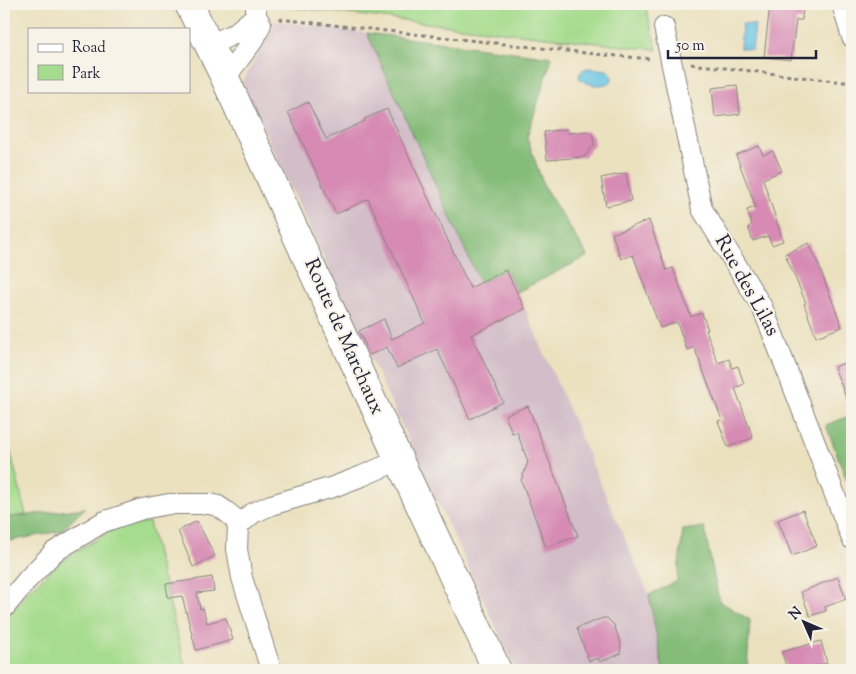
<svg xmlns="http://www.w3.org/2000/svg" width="856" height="674" font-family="'Sorts Mill Goudy',serif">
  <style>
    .industrial { fill: #d2bdc8 }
    .green { fill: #a5dc8d; stroke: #647f64 }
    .forest { fill: #84bc78; stroke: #536f5a }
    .water { fill: #66c4e4; stroke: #447390 }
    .building { fill: #d68ab4 }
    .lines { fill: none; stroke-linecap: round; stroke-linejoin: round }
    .street-casing { stroke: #86827d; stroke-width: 22 }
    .secondary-casing { stroke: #86827d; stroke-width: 30 }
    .path { stroke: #86827d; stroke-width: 3; stroke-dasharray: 4 4; stroke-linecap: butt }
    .street { stroke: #fff; stroke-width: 20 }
    .secondary { stroke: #fff; stroke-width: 28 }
    .labels { text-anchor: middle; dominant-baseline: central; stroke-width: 4; stroke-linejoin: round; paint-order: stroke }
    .street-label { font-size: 20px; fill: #22223b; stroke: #f7f3e8 }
  </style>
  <rect width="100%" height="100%" fill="#f7f3e8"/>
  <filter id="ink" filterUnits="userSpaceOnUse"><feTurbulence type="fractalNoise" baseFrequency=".02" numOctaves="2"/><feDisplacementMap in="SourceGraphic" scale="10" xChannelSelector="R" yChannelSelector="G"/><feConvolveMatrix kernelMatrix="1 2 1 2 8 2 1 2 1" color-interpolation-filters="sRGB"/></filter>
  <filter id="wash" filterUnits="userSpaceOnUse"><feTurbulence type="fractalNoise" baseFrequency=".0096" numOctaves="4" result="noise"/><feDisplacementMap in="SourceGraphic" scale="20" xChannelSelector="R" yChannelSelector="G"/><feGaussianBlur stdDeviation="1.12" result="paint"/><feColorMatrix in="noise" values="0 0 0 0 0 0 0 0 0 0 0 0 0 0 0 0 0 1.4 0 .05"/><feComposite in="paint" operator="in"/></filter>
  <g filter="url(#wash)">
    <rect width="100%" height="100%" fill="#ebe1bf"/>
    <path class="industrial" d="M 276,21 L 367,33 L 480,283 L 506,270 L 525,309 L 649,595 L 663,670 L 516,670 L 242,83 Z"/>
    <g class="green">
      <path d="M 280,4 L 645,4 L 657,50 L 281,6 Z"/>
      <path d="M 4,425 L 26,515 L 4,518 Z"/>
      <path d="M 149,522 L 186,670 L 8,670 L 4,658 L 4,622 L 26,593 L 60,562 L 115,528 Z"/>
    </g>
    <g class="forest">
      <path d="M 367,33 L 552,57 L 527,137 L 544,187 L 588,256 L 517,292 L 506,270 L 480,283 Z"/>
      <path d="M 852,415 L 852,491 L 851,492 L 826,425 Z"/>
      <path d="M 85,508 L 61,531 L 4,542 L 4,518 Z"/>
      <path d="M 704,527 L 719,601 L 750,620 L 747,670 L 663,670 L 649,595 L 677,581 L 683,530 Z"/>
    </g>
    <g class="water">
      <path d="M 742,24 L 755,25 L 752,50 L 740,48 Z"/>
      <path d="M 587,68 L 607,70 C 626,88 586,89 579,77 C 580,71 583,70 587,68 Z"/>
    </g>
    <g id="blocks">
      <g class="building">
        <path d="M 770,4 L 803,4 L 802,20 L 796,20 L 791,60 L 764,57 Z"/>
        <path d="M 737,85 L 740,114 L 715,117 L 712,88 Z"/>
        <path d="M 308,102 L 326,139 L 365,121 L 364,119 L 387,109 L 470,288 L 506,270 L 525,309 L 471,335 L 503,402 L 470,419 L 437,349 L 397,368 L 387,347 L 370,355 L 359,331 L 384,319 L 392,339 L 425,323 L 368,199 L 336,214 L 288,112 Z"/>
        <path d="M 567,129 L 568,133 L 587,131 L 593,136 L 594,145 L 584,157 L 547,160 L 544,132 Z"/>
        <path d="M 759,146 L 763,155 L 773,151 L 782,171 L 763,179 L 783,241 L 772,245 L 768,236 L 753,241 L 748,227 L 752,225 L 747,210 L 756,207 L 736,155 Z"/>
        <path d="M 626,173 L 631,201 L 606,206 L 601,178 Z"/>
        <path d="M 649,220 L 666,270 L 673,268 L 691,317 L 702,313 L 708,330 L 706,330 L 718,363 L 729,359 L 732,368 L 738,366 L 744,384 L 735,388 L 753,438 L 728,447 L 718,421 L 722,420 L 694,347 L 687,350 L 677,322 L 660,328 L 633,255 L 621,259 L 612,234 Z"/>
        <path d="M 809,243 L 819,266 L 842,327 L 816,337 L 804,304 L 806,303 L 785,254 Z"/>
        <path d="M 852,360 L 852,410 L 851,410 L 834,367 Z"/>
        <path d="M 528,406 L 578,536 L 546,547 L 521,480 L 528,462 L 517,432 L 512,433 L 505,415 Z"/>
        <path d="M 803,510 L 817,546 L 792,556 L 778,520 Z"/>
        <path d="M 197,521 L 215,556 L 193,567 L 178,531 Z"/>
        <path d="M 212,577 L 214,591 L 197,593 L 200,609 L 203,608 L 207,623 L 226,618 L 233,640 L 196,650 L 182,596 L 168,598 L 166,584 Z"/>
        <path d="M 838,577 L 846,599 L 825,607 L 826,611 L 810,616 L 801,592 Z"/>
        <path d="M 603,618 L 607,618 L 614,625 L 621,644 L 620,654 L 600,662 L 598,658 L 589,661 L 577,628 Z"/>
        <path d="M 821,641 L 827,663 L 801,670 L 787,670 L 782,652 Z"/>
      </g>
    </g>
  </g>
  <g filter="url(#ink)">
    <use href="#blocks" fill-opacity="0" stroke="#86827d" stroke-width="1"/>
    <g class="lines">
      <defs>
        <g id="street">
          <path d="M 842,4 L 852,37"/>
          <path d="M 664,27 L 702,209 L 762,307 L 771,329 L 852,539"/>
          <path d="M 209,45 L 234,34 L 256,16"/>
          <path d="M 225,78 L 255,38 L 261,24 L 256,16 L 256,4"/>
          <path d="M 4,608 L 27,580 L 54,552 L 103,522 L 142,509 L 169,504 L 210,504 L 218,506 L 224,510 L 233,517 L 238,526"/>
          <path d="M 271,670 L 242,578 L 237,549 L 238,526 L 253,513 L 271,505 L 333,487 L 362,476 L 399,460"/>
        </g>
        <path id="secondary" d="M 189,4 L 225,78 L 399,460 L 497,670"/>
      </defs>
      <use href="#street" class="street-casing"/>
      <use href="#secondary" class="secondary-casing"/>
      <g class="path">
        <path d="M 279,19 L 595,54 L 651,59"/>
        <path d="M 691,64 L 852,83"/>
      </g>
      <use href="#street" class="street"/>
      <use href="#secondary" class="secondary"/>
    </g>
  </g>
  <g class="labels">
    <g class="street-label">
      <text transform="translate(746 286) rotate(61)">Rue des Lilas</text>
      <text transform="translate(343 337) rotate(66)">Route de Marchaux</text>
    </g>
  </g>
  <rect width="856" height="674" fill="none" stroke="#f7f3e8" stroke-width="20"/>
  <rect x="28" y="28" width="162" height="65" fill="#f7f3e8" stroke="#a29fa3"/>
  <rect x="38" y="44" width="25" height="8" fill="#ffffff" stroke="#a29fa3"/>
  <text x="72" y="52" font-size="15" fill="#22223b">Road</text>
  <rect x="38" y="65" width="25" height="15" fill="#a5dc8d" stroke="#a29fa3"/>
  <text x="72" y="78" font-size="15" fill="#22223b">Park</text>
  <g transform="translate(804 622) rotate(315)" stroke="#f7f3e8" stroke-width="4" paint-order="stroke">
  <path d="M0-4L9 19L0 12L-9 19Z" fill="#22223b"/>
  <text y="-8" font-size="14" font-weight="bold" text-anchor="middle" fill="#22223b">N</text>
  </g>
  <path d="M668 50v8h148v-8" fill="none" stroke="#22223b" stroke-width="2.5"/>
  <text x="676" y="50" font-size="15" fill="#22223b" stroke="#f7f3e8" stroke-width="4" paint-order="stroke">50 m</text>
</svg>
